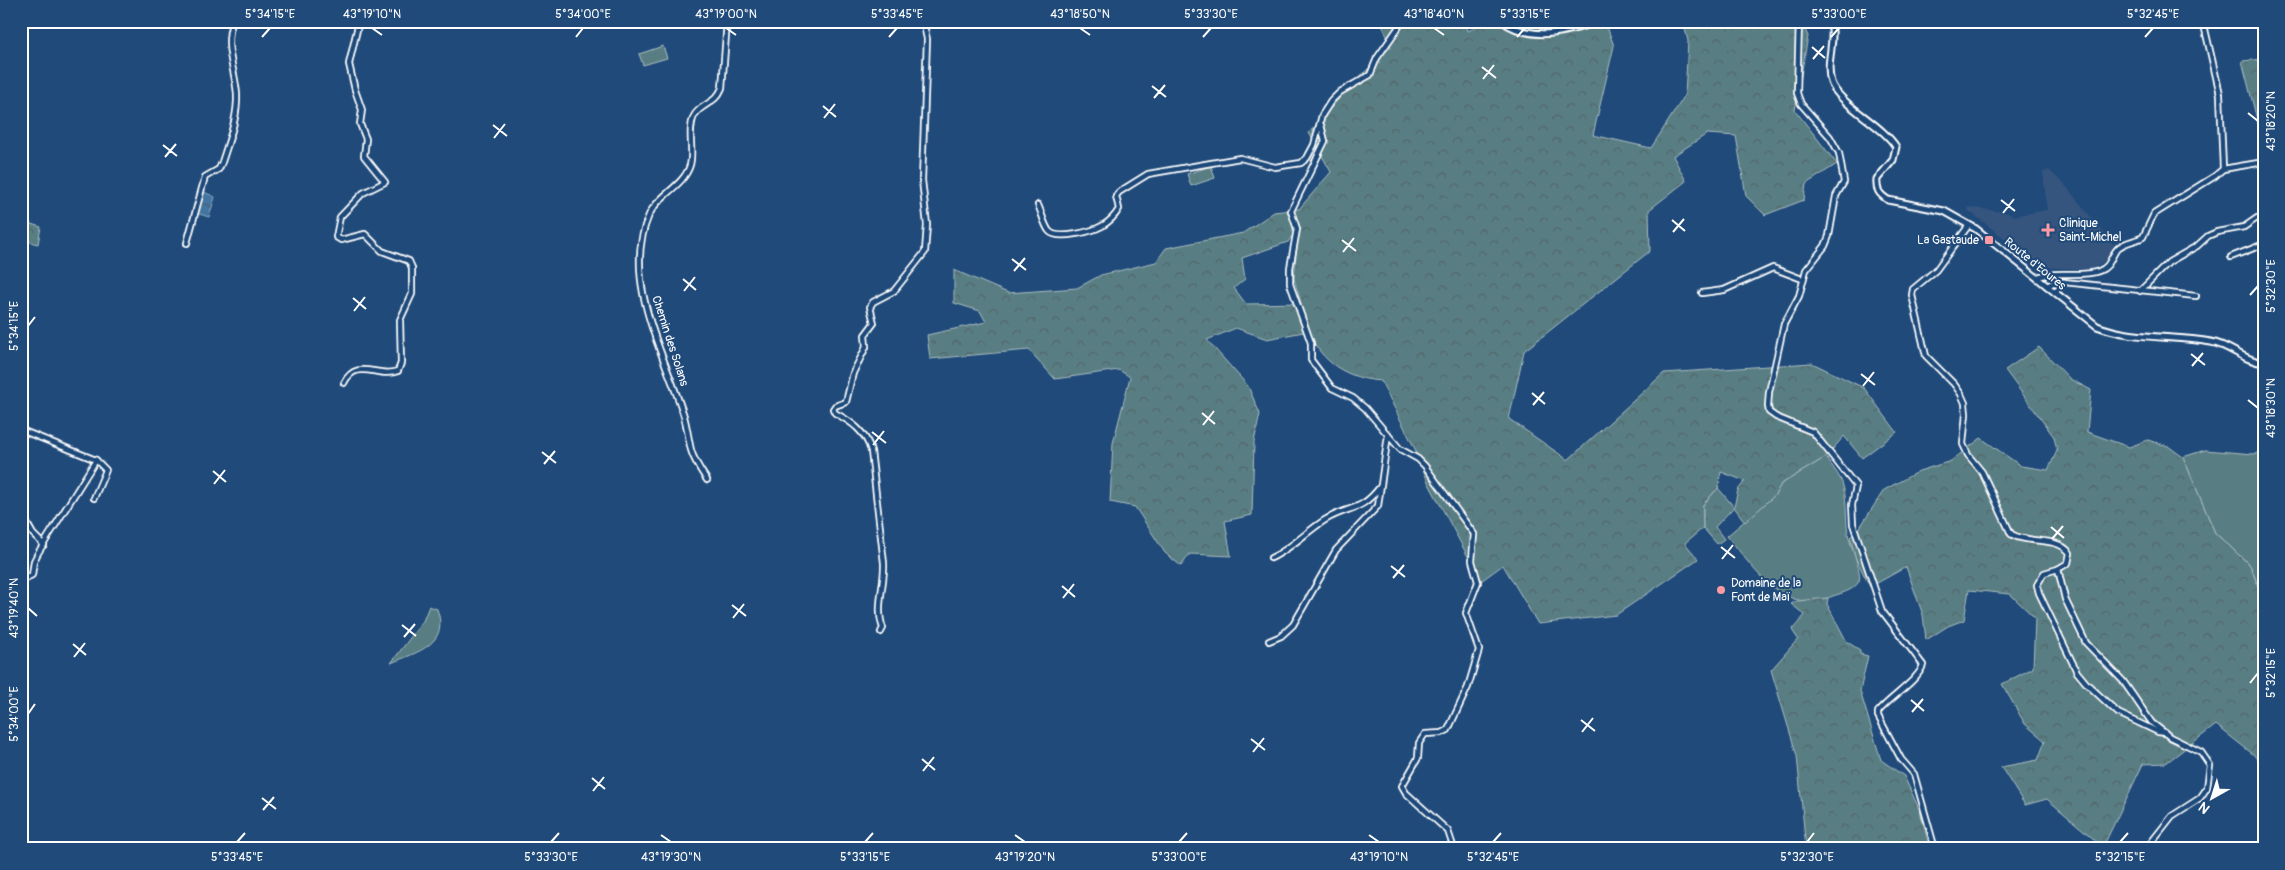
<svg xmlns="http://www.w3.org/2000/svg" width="2285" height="870" font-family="Pangolin,sans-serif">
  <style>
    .built { fill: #35557f }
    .grass { fill: #597e83; stroke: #acbec1 }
    .forest { fill: url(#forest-crowns); stroke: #acbec1; fill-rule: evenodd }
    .park { fill: url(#park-tufts); stroke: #acbec1 }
    .water { fill: url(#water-waves); stroke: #8eacc5 }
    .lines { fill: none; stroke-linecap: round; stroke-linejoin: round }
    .minor-casing { stroke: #fff; stroke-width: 8 }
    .tertiary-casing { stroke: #fff; stroke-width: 9 }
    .minor { stroke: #1f4a7a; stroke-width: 4.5 }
    .tertiary { stroke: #1f4a7a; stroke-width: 5 }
    .ticks { fill: none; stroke: #fff; stroke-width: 2 }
    .poi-dot { fill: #ff9aa2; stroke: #1f4a7a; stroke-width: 2 }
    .labels { text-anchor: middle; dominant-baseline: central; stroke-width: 4; stroke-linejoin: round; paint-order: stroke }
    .poi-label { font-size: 12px; fill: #fff; stroke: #1f4a7a; text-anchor: start }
    .street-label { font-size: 12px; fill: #fff; stroke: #1f4a7a }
    .neatline { fill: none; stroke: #fff; stroke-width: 2 }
    .ticks-label { font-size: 12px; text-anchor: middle; fill: #fff }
  </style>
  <defs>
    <pattern id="forest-crowns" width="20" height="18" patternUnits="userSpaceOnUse" patternTransform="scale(1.25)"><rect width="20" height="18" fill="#597e83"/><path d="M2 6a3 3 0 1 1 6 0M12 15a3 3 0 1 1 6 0" fill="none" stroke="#526568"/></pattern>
    <pattern id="park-tufts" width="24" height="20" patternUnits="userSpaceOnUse" patternTransform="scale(1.25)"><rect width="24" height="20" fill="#597e83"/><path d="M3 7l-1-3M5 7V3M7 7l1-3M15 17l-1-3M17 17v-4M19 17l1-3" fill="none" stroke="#526568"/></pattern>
    <pattern id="water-waves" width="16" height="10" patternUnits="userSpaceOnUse" patternTransform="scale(1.25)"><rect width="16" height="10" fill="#42749f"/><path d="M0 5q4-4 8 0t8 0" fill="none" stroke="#485e71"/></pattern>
  </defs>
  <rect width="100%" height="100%" fill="#1f4a7a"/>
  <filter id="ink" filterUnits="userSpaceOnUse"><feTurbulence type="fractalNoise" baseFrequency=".02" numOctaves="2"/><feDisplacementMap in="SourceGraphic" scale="10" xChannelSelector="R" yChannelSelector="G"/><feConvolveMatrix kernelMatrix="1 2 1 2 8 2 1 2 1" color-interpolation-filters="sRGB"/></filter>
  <g filter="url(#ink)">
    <path class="built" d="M 2049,170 L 2064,184 L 2114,245 L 2105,261 L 2090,270 L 2041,267 L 1968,210 L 1968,207 L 2010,213 L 2014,216 L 2047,210 L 2043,172 Z"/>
    <g class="grass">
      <path d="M 663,46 L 667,58 L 643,65 L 639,54 Z"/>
      <path d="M 1211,166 L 1215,178 L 1191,186 L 1187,174 Z"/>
      <path d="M 2205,450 L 2254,454 L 2264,451 L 2264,602 L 2250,565 L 2215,533 L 2183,457 Z"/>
      <path d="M 1826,457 C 1831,465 1837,472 1841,480 C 1848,496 1845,516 1848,533 C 1849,544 1863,572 1859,581 C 1855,590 1842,593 1833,596 C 1782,617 1755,569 1727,536 L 1775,495 L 1781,484 Z"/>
      <path d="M 429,606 L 437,609 C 450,644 418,652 391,663 L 423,621 Z"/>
    </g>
    <g class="forest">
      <path d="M 1381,21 L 1466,21 L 1468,31 L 1487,21 L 1605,21 L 1614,46 L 1593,135 L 1651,148 L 1685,95 L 1688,41 L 1683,21 L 1801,21 L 1808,36 L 1795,110 L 1837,164 L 1806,184 L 1804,200 L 1765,215 L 1746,196 L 1736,136 L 1707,134 L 1673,156 L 1686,181 L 1649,210 L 1650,251 L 1524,351 L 1509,419 L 1568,460 L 1664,373 L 1812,363 L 1864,388 L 1897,432 L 1862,458 L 1844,436 L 1826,457 L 1781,484 L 1775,495 L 1745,522 L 1734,507 L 1738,490 L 1745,481 L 1721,472 L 1718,488 L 1703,505 L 1703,528 L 1685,543 L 1698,559 L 1616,615 L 1538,624 L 1503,565 L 1481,581 L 1428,482 L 1415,449 L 1381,381 C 1349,379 1320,363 1309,331 L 1267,339 L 1236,328 L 1207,340 L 1248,386 L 1260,414 L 1254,442 L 1252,515 L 1225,521 L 1231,556 L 1190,554 L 1181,566 L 1165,553 L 1135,507 L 1110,502 L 1113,443 L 1130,377 L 1119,370 L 1055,379 L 1029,350 L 930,359 L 927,335 L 986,322 L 980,311 L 954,303 L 954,270 L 1008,293 L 1077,288 L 1101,275 L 1156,262 L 1166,248 L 1243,233 L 1274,212 L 1299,209 L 1331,172 L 1309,133 L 1350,86 L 1391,47 ZM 1298,228 L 1294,279 L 1301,303 L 1246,304 L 1234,288 L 1245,279 L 1242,258 L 1288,242 Z"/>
      <path d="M 2264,59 L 2264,147 L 2242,61 Z"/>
      <path d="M 21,221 L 41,227 L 38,244 L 21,240 Z"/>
      <path d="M 2039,347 L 2070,379 L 2091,390 L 2087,432 L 2129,447 L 2148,440 L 2168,446 L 2183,457 L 2215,533 L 2250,565 L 2264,602 L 2264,769 L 2254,755 L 2216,725 L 2166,763 L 2143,764 L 2103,847 L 2047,799 L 2025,805 L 2001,767 L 2038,760 L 2045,741 L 2025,724 L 2002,684 L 2033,668 L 2035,618 L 2010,594 L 1969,590 L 1964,620 L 1948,626 L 1926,640 L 1923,615 L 1906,567 L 1870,587 L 1856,559 L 1850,537 L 1857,532 L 1884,490 L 1919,471 L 1951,461 L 1981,438 L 2021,466 L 2048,470 L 2057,451 L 2054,437 L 2005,370 Z"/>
      <path d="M 1828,598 L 1827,604 L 1847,642 L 1860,650 L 1860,654 L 1868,656 L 1860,691 L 1881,760 L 1904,776 L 1920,811 L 1930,849 L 1806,849 L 1797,756 L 1771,670 L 1798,639 L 1792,630 L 1805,615 L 1791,604 L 1797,601 Z"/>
    </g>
    <path class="park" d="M 1718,488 L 1734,507 L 1715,527 L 1724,539 L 1717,544 L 1703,528 L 1703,505 Z"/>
    <path class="water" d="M 204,192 L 215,197 L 209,217 L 196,213 Z"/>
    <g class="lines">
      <defs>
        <g id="minor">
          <path d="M 1799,21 L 1797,93 L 1801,104 L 1830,137 L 1839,153 L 1844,182 L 1836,196 L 1829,236 L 1825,246 L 1806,270 L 1799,296 L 1784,324 L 1769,392 L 1768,406 L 1769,412 L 1776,417 L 1813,432 L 1856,486 L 1852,505 L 1853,524 L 1882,611 L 1923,665 C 1918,681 1889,698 1878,712 L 1878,716 L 1901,759 L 1914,774 L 1935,849"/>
          <path d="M 1321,125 L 1325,141 L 1291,211 L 1297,229 L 1290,268 L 1290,284 L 1311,343 L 1311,360 L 1332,388 L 1353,398 L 1365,408 L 1400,449 L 1418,459 L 1425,466 L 1474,534 L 1472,561 L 1478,582 L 1466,613 L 1479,650 L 1468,687 L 1448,730 L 1442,733 L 1425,734 L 1419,743 L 1418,758 L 1402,786 L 1406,793 L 1448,831 L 1454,849"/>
          <path d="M 2223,169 L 2264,162"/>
          <path d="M 1038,205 C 1042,213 1044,225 1049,231 C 1057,241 1093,231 1102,226 C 1109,222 1115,216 1119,209 L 1116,196 L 1119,192 L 1148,174 L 1240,158 L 1275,167 L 1301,163 L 1307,158 L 1314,145 L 1322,115 L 1331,101 L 1340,92 L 1370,75 L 1377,58 L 1403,21"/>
          <path d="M 1969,225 L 1936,270 L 1913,289 L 1912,295 L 1926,356 L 1954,384 L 1961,394 L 1965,403 L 1966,414 L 1963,444 L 1968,455 L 1982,472 L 2011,534 C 2029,545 2056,535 2070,553 L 2068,563 L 2058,569 L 2065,599 L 2086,643 L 2123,681 L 2152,723 L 2170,737 L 2201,752 L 2210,765 L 2207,788 L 2200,798 L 2172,816 L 2146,849"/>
          <path d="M 187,243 L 205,177 L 219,169 L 222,162 C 229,140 238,117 237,94 C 235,69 223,45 233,21"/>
          <path d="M 2231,257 L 2264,244"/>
          <path d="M 2037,277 C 2057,270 2079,278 2099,271 C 2112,266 2110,256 2118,248 C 2124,242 2136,241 2143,237 L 2154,214 L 2215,176 L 2223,169 L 2220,94 L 2204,25 L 2206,21"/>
          <path d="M 2047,286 L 2053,283 L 2064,282 L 2196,296"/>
          <path d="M 2140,291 L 2169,262 L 2197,246 L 2208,236 L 2217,232 L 2244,227 L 2257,218 L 2264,217"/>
          <path d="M 1702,293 L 1724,290 L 1773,268 L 1802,279"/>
          <path d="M 2055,293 L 2064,282"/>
          <path d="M 344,383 C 357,357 378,379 398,371 L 401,363 L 400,320 L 412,294 L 412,268 L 409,261 L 382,251 L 365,234 L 341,240 L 336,237 L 340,217 L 363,193 L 385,182 L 364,156 L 366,139 L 360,124 L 362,110 L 355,90 L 349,64 L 359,21"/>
          <path d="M 21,430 L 96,460 L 38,553 L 34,561 L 32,575 L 21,581"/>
          <path d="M 707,480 C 701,471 694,461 691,450 C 688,438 687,425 683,413 C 664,353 621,279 649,215 C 658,195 684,186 690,165 C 694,150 687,131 694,116 C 700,104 716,104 722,88 L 727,21"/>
          <path d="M 94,498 L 106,470 L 96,460"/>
          <path d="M 21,513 L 33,534 L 44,545"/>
          <path d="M 1271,558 C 1291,549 1307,531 1325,520 C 1350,505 1360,513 1380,487"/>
          <path d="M 2058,569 L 2044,573 L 2037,585 L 2039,593 L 2077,672 L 2087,684 L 2118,713 L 2158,732 L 2165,733"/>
          <path d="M 881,632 L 883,628 C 875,607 885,585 884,563 L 871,451 C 866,432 852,422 835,413 L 833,409 L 835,406 L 846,402 L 853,373 L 866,347 L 865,335 L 874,323 L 870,307 L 873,302 L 894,291 L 925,252 L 927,225 L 922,180 L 927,39 L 923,21"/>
          <path d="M 1269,641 L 1281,636 L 1293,625 L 1336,550 L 1378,506 L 1388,435"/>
        </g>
        <g id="tertiary">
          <path d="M 1502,21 C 1533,43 1567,32 1600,21"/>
          <path d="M 1831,21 C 1836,42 1825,62 1831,82 C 1838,104 1883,125 1896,147 L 1893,160 L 1877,179 C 1876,190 1879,194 1888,200 L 1944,211 L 1976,229 L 2097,326 C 2133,340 2173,335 2211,342 C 2230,345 2244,361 2264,363"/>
        </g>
      </defs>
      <use href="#minor" class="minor-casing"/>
      <use href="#tertiary" class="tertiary-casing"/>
      <use href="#minor" class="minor"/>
      <use href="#tertiary" class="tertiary"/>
    </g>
  </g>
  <path class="ticks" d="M 372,28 L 382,35M 726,28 L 736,35M 1080,28 L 1090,35M 1434,28 L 1444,35M 262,37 L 270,28M 576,37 L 583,28M 889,37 L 897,28M 1203,37 L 1211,28M 1517,37 L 1525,28M 1831,37 L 1839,28M 2145,37 L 2153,28M 1812,47 L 1825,58M 1813,59 L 1824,46M 1482,67 L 1496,78M 1483,79 L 1494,65M 1152,86 L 1166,97M 1154,98 L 1165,85M 823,106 L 836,117M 2248,113 L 2258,121M 824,118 L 835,104M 493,125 L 507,136M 494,138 L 505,124M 163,145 L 177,156M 165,157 L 176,144M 2001,200 L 2015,211M 2003,213 L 2014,199M 1672,220 L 1685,231M 1673,232 L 1684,219M 1342,240 L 1356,251M 1343,252 L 1354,238M 1012,259 L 1026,270M 1014,271 L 1025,258M 683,279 L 696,290M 684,291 L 695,277M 2250,295 L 2258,286M 353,298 L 366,309M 354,311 L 365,297M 28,326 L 35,317M 2191,354 L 2205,365M 2192,366 L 2203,353M 1861,374 L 1875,385M 1863,386 L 1874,372M 1532,393 L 1545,404M 2248,400 L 2258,408M 1533,405 L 1544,392M 1202,413 L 1215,424M 1203,425 L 1214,411M 872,432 L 886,443M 873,445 L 884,431M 542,452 L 556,463M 544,464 L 555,451M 213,471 L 226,482M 214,484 L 225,470M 2051,527 L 2064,538M 2052,539 L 2063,526M 1721,547 L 1735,558M 1722,559 L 1733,545M 1391,566 L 1405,577M 1393,578 L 1404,565M 1062,586 L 1075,597M 1063,598 L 1074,584M 732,605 L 746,616M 28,608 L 37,616M 733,618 L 744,604M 402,625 L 416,636M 404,637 L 415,624M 73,644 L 86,655M 74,657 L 85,643M 2250,683 L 2258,673M 1911,700 L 1924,711M 1912,712 L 1923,699M 28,714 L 35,704M 1581,720 L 1595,731M 1582,732 L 1593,718M 1251,739 L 1265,750M 1253,752 L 1264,738M 922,759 L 935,770M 923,771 L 934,757M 592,778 L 605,789M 593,791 L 604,777M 262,798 L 276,809M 263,810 L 274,797M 661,835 L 671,842M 1015,835 L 1025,842M 1369,835 L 1379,842M 237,842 L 245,833M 551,842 L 559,833M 865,842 L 873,833M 1179,842 L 1187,833M 1493,842 L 1501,833M 1807,842 L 1814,833M 2120,842 L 2128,833"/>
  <g class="poi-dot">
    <path d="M2045.5 222.5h5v5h5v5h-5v5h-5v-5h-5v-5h5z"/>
    <rect x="1984" y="235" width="10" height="10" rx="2.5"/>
    <circle cx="1721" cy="590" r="5"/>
  </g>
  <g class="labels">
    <g class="poi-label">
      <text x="2059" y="223">Clinique<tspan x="2059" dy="14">Saint-Michel</tspan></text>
      <text x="1979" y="240" text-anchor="end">La Gastaude</text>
      <text x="1731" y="583">Domaine de la<tspan x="1731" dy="14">Font de Maï</tspan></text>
    </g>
    <g class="street-label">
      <text transform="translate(2035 264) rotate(39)">Route d'Eoures</text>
      <text transform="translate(670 341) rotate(72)">Chemin des Solans</text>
    </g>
  </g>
  <rect width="2285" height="870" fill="none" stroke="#1f4a7a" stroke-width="55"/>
  <g transform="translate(2212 798) rotate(219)" stroke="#1f4a7a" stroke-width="4" paint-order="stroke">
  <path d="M0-4L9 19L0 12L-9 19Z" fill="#ffffff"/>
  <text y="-8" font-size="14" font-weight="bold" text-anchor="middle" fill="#ffffff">N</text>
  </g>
  <rect x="28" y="28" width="2230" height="814" class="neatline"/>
  <g class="ticks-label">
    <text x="270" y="18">5°34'15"E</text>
    <text x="372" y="18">43°19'10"N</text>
    <text x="583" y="18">5°34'00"E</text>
    <text x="726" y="18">43°19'00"N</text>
    <text x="897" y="18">5°33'45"E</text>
    <text x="1080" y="18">43°18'50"N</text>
    <text x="1211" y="18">5°33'30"E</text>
    <text x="1434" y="18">43°18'40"N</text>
    <text x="1525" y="18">5°33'15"E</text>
    <text x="1839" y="18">5°33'00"E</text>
    <text x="2153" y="18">5°32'45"E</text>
    <text transform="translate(2271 121) rotate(-90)" y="4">43°18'20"N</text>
    <text transform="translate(2271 286) rotate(-90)" y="4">5°32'30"E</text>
    <text transform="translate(14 326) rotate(-90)" y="4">5°34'15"E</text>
    <text transform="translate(2271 408) rotate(-90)" y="4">43°18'30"N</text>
    <text transform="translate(14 608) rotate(-90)" y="4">43°19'40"N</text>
    <text transform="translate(2271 673) rotate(-90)" y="4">5°32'15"E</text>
    <text transform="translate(14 714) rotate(-90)" y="4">5°34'00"E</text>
    <text x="237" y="861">5°33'45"E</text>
    <text x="551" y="861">5°33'30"E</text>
    <text x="671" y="861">43°19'30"N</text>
    <text x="865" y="861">5°33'15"E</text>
    <text x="1025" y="861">43°19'20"N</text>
    <text x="1179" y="861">5°33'00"E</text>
    <text x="1379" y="861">43°19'10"N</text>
    <text x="1493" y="861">5°32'45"E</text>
    <text x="1807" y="861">5°32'30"E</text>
    <text x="2120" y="861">5°32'15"E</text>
  </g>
</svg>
